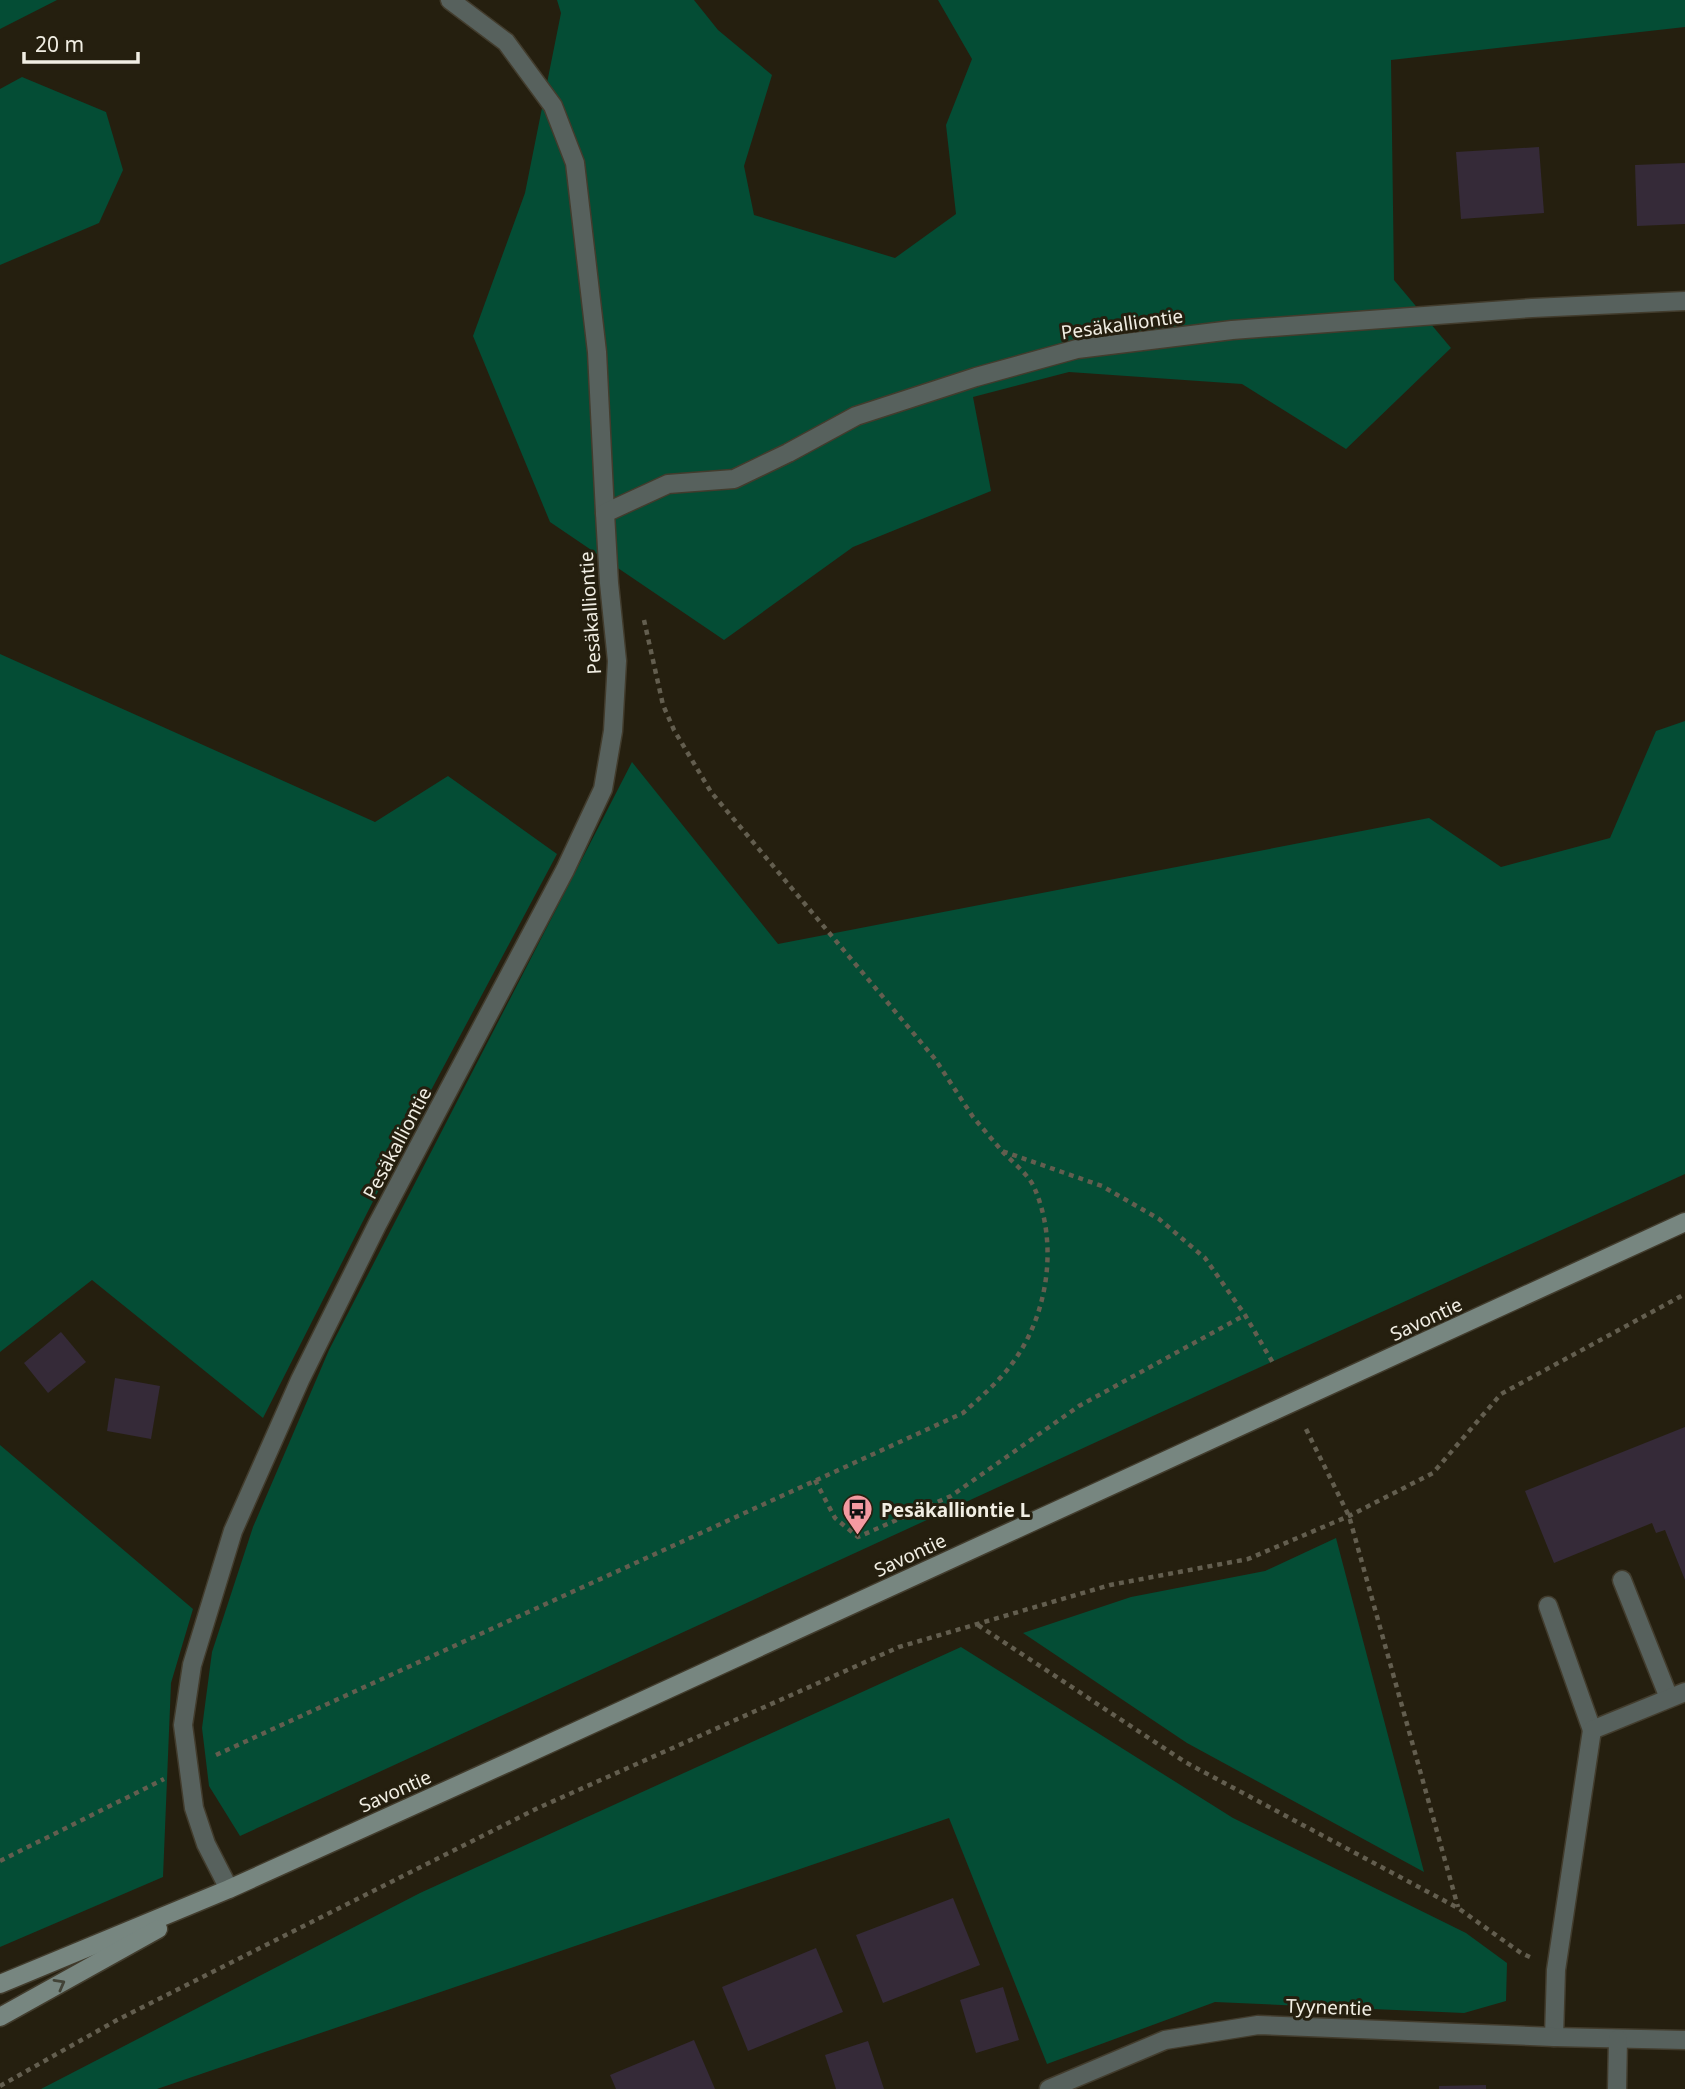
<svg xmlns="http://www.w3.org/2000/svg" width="1685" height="2089" font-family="'Noto Sans',sans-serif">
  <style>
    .green { fill: #044d35 }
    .building { fill: #352a38 }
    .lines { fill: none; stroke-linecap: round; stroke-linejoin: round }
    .lane-casing { stroke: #423c2d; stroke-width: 21 }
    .street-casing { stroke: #423c2d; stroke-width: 21 }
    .secondary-casing { stroke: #423c2d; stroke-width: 21 }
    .path { stroke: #635e4f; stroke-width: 4.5; stroke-dasharray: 5 5; stroke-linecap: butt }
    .lane { stroke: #57615d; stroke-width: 18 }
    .street { stroke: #57615d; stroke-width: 18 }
    .secondary { stroke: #778680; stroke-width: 18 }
    .oneway { stroke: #424337 }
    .labels { text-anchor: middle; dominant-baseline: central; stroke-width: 6; stroke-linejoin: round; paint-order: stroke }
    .street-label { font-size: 19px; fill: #f1eee3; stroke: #251f0f }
    .poi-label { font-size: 19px; font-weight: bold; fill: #f1eee3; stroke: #251f0f; text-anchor: start }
  </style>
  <rect width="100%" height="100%" fill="#251f0f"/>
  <g class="green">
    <path d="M 0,0 L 57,0 L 0,29 Z"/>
    <path d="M 557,0 L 694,0 L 718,30 L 772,75 L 744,166 L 754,215 L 895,258 L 956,214 L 946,125 L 972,59 L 938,0 L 1685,0 L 1685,27 L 1391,60 L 1394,280 L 1451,348 L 1346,449 L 1242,384 L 1069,372 L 973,397 L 991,491 L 853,547 L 724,640 L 550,522 L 473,336 L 525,193 L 561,13 Z"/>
    <path d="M 22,77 L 106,112 L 123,170 L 99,223 L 0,265 L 0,89 Z"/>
    <path d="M 0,654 L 375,822 L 448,776 L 557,854 L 396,1156 L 263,1418 L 92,1280 L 0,1352 Z"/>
    <path d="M 1685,721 L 1685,1174 L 1155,1415 L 240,1836 L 209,1786 L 202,1728 L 212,1652 L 253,1527 L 329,1350 L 632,762 L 778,944 L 1429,818 L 1501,867 L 1610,838 L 1656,731 Z"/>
    <path d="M 0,1445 L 193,1609 L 171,1683 L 163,1877 L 0,1947 Z"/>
    <path d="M 1336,1538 L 1424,1872 L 1187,1743 L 1023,1633 L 1131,1597 L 1265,1571 Z"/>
    <path d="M 961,1647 L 1233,1818 L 1466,1933 L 1507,1963 L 1506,2001 L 1464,2013 L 1215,2002 L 1047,2064 L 949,1818 L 157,2089 L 41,2089 L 420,1893 Z"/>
  </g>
  <g class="building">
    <path d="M 1539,147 L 1544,213 L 1461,219 L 1456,152 Z"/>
    <path d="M 1685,163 L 1685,224 L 1637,226 L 1635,165 Z"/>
    <path d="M 61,1332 L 86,1362 L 48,1393 L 24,1363 Z"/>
    <path d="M 115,1378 L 160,1386 L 151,1439 L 107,1431 Z"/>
    <path d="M 1685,1427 L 1685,1580 L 1665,1530 L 1656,1533 L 1652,1523 L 1554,1563 L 1525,1491 Z"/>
    <path d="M 953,1898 L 980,1965 L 883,2003 L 856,1935 Z"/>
    <path d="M 816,1948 L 843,2012 L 748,2051 L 722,1987 Z"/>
    <path d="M 1003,1987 L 1019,2040 L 976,2053 L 960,2000 Z"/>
    <path d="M 694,2040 L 715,2089 L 616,2089 L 610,2075 Z"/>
    <path d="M 868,2041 L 884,2089 L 836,2089 L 825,2055 Z"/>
    <path d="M 1486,2085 L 1486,2089 L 1439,2089 L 1439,2086 Z"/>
  </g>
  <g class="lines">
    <defs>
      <g id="lane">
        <path d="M 1622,1580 L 1669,1698"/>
        <path d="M 1548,1606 L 1592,1730"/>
        <path d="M 1554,2037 L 1556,1970 L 1592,1730 L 1685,1692"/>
      </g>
      <g id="street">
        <path d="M 450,0 L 506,42 L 553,106 L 575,163 L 597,352 L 605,513"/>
        <path d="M 229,1889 L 206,1844 L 194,1808 L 183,1725 L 192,1665 L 233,1531 L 300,1380 L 377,1225 L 565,870 L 603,789 L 613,731 L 617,661 L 609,583 L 605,513 L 668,484 L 734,479 L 788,453 L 856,416 L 976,377 L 1077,349 L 1232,330 L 1532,308 L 1685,301"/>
        <path d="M 1049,2089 L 1165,2040 L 1258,2025 L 1554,2037 L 1685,2040"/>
        <path d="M 1617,2089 L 1618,2039"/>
      </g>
      <g id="secondary">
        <path d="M 0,1984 L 229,1889 L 518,1758 L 1685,1222"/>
        <path d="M 0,2017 L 158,1929"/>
      </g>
    </defs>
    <use href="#lane" class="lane-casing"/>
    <use href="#street" class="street-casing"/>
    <use href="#secondary" class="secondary-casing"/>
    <g class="path">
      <path d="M 644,620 L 663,705 L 674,730 L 711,792 L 935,1059 L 973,1117 L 1002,1151 L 1102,1186 L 1159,1219 L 1205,1258 L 1245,1315 L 1273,1363"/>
      <path d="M 1306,1429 L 1349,1516 L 1458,1907"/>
      <path d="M 815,1480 L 835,1518 L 858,1537 L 951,1496 L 1079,1406 L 1245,1315"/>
      <path d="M 978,1625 L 1185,1762 L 1458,1908 L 1521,1953 L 1530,1957"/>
      <path d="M 216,1755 L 963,1413 C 982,1396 1002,1379 1016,1358 C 1049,1310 1058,1241 1034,1187 C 1028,1174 1012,1162 1002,1151"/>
      <path d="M 0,1861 L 164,1779"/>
      <path d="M 0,2086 L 117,2020 L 538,1808 L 899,1647 L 1110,1585 L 1248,1559 L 1349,1516 L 1433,1473 L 1501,1394 L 1685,1294"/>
    </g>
    <use href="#lane" class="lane"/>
    <use href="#street" class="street"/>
    <use href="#secondary" class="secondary"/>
  </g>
  <defs><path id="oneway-chevron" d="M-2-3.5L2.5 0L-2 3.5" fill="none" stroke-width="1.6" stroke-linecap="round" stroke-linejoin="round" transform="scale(1.75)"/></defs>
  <use class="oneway" href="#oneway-chevron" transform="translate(60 1984) rotate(-29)"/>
  <defs>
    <symbol id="bus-pin" viewBox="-11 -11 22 30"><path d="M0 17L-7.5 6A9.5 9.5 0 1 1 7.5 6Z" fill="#f49aa1" stroke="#251f0f"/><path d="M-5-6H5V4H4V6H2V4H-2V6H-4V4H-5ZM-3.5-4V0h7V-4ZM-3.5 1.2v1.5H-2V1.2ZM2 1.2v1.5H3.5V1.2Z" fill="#111"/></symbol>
  </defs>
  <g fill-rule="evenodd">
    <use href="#bus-pin" x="840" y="1492" width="35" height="47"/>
  </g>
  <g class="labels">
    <g class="street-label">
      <text transform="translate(1122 324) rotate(-8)">Pesäkalliontie</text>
      <text transform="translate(590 613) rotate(-94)">Pesäkalliontie</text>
      <text transform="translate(397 1143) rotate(-62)">Pesäkalliontie</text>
      <text transform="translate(1426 1319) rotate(-25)">Savontie</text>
      <text transform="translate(910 1555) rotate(-25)">Savontie</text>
      <text transform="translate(395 1791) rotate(-24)">Savontie</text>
      <text transform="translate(1329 2007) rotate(2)">Tyynentie</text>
    </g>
    <g class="poi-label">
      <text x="881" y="1510">Pesäkalliontie L</text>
    </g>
  </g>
  <path d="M24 52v10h114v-10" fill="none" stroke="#f1eee3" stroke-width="3.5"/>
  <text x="35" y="52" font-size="21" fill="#f1eee3" stroke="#251f0f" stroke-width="5" paint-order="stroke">20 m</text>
</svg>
